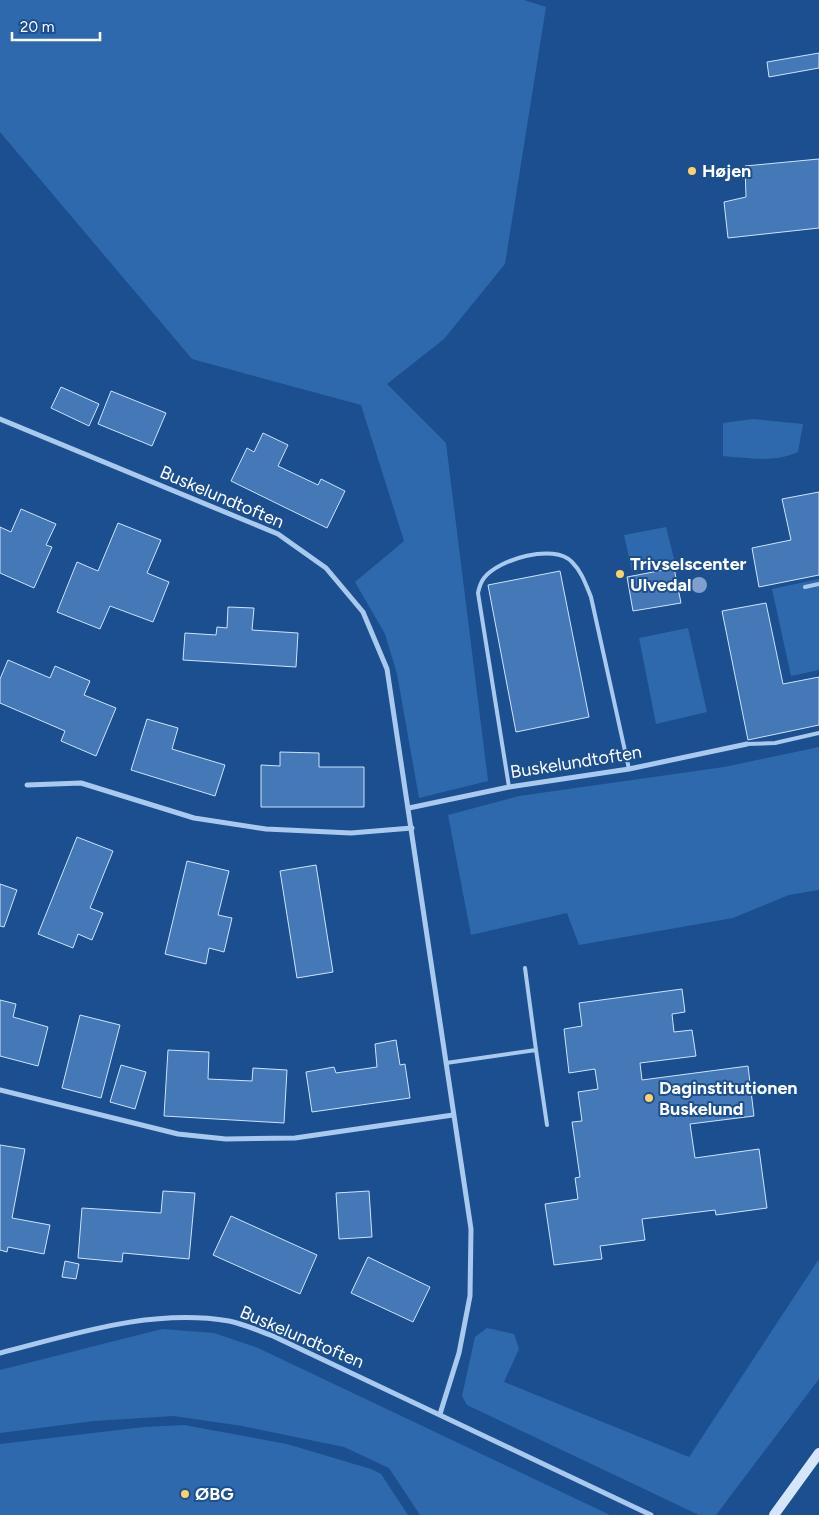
<svg xmlns="http://www.w3.org/2000/svg" width="819" height="1515" font-family="Figtree,sans-serif">
  <style>
    .green { fill: #2e69ad }
    .building { fill: #4478b7; stroke: #cfe3fa }
    .lines { fill: none; stroke-linecap: round; stroke-linejoin: round }
    .lane { stroke: #a9c9ee; stroke-width: 4 }
    .street { stroke: #a9c9ee; stroke-width: 5 }
    .secondary { stroke: #d6e6fa; stroke-width: 10 }
    .tree { fill: #7ea0ca }
    .poi-dot { fill: #ffd166; stroke: #1b4f8f; stroke-width: 2 }
    .labels { text-anchor: middle; dominant-baseline: central; stroke-width: 4; stroke-linejoin: round; paint-order: stroke }
    .poi-label { font-size: 18px; font-weight: bold; fill: #fff; stroke: #1b4f8f; text-anchor: start }
    .street-label { font-size: 18px; fill: #fff; stroke: #1b4f8f }
  </style>
  <rect width="100%" height="100%" fill="#1b4f8f"/>
  <g class="green">
    <path d="M 0,0 L 524,0 L 546,7 L 505,264 L 444,339 L 387,384 L 446,443 L 488,781 L 419,798 L 397,674 L 385,634 L 355,582 L 404,541 L 361,405 L 192,359 L 0,132 Z"/>
    <path d="M 753,419 L 803,424 L 798,452 C 774,463 749,458 723,456 L 723,423 Z"/>
    <path d="M 666,527 L 675,563 L 632,571 L 624,535 Z"/>
    <path d="M 819,579 L 819,670 L 791,676 L 772,589 Z"/>
    <path d="M 688,628 L 707,712 L 656,724 L 639,638 Z"/>
    <path d="M 819,747 L 819,890 L 789,895 L 733,918 L 579,945 L 567,913 L 471,935 L 448,815 L 519,796 L 724,767 Z"/>
    <path d="M 819,1259 L 819,1379 L 716,1515 L 699,1515 L 467,1405 L 462,1396 L 475,1337 L 487,1328 L 514,1334 L 519,1349 L 504,1382 L 689,1457 Z"/>
    <path d="M 162,1329 L 214,1333 L 258,1348 L 610,1515 L 420,1515 L 389,1468 L 344,1447 L 242,1426 L 174,1416 L 94,1421 L 0,1433 L 0,1370 Z"/>
    <path d="M 184,1425 L 287,1444 L 371,1469 L 381,1474 L 408,1515 L 0,1515 L 0,1444 L 144,1427 Z"/>
  </g>
  <g class="building">
    <path d="M 819,53 L 819,68 L 769,77 L 767,62 Z"/>
    <path d="M 819,159 L 819,228 L 728,238 L 724,202 L 746,197 L 745,166 Z"/>
    <path d="M 61,387 L 99,404 L 89,426 L 51,408 Z"/>
    <path d="M 111,391 L 166,413 L 152,446 L 98,424 Z"/>
    <path d="M 263,433 L 288,445 L 278,466 L 318,485 L 321,479 L 345,491 L 327,528 L 231,481 L 247,448 L 254,452 Z"/>
    <path d="M 819,492 L 819,575 L 759,587 L 752,548 L 791,540 L 782,499 Z"/>
    <path d="M 21,509 L 56,524 L 46,545 L 52,547 L 34,588 L 0,573 L 0,527 L 11,532 Z"/>
    <path d="M 118,523 L 161,540 L 147,573 L 169,582 L 153,622 L 110,606 L 100,629 L 57,612 L 77,562 L 98,571 Z"/>
    <path d="M 674,568 L 681,603 L 633,611 L 627,577 Z"/>
    <path d="M 560,571 L 589,717 L 516,732 L 488,585 Z"/>
    <path d="M 766,603 L 783,684 L 819,677 L 819,725 L 748,740 L 722,611 Z"/>
    <path d="M 228,607 L 254,608 L 252,630 L 298,633 L 296,667 L 183,660 L 185,633 L 216,635 L 217,627 L 227,628 Z"/>
    <path d="M 8,660 L 50,678 L 55,666 L 90,681 L 84,695 L 116,708 L 96,756 L 61,741 L 65,731 L 0,703 L 0,679 Z"/>
    <path d="M 147,719 L 178,728 L 172,749 L 225,765 L 215,796 L 131,770 Z"/>
    <path d="M 280,752 L 319,753 L 319,767 L 364,767 L 364,807 L 261,807 L 261,765 L 280,766 Z"/>
    <path d="M 77,837 L 113,851 L 90,908 L 103,913 L 92,940 L 78,934 L 73,948 L 38,934 Z"/>
    <path d="M 187,861 L 229,871 L 218,915 L 232,918 L 224,952 L 209,948 L 206,964 L 165,954 Z"/>
    <path d="M 316,865 L 333,972 L 297,978 L 280,871 Z"/>
    <path d="M 0,884 L 17,890 L 4,927 L 0,926 Z"/>
    <path d="M 682,989 L 685,1012 L 672,1014 L 674,1032 L 692,1030 L 696,1056 L 640,1063 L 642,1080 L 748,1066 L 754,1116 L 690,1124 L 695,1158 L 759,1149 L 767,1208 L 716,1215 L 715,1210 L 642,1219 L 645,1240 L 600,1246 L 602,1259 L 554,1265 L 545,1204 L 578,1199 L 575,1178 L 580,1177 L 572,1122 L 582,1121 L 578,1092 L 598,1089 L 595,1069 L 569,1073 L 564,1029 L 582,1026 L 579,1003 Z"/>
    <path d="M 0,1000 L 16,1004 L 13,1017 L 48,1027 L 38,1066 L 0,1056 Z"/>
    <path d="M 80,1015 L 120,1025 L 101,1098 L 62,1088 Z"/>
    <path d="M 396,1040 L 400,1065 L 405,1064 L 410,1098 L 312,1112 L 306,1072 L 334,1067 L 336,1073 L 377,1067 L 375,1044 Z"/>
    <path d="M 168,1050 L 209,1052 L 208,1079 L 252,1081 L 253,1068 L 287,1070 L 284,1123 L 164,1116 Z"/>
    <path d="M 121,1065 L 146,1072 L 135,1109 L 110,1102 Z"/>
    <path d="M 0,1145 L 25,1149 L 12,1218 L 50,1225 L 44,1254 L 8,1247 L 7,1252 L 0,1250 Z"/>
    <path d="M 163,1191 L 195,1193 L 189,1259 L 123,1253 L 122,1262 L 78,1258 L 82,1208 L 161,1213 Z"/>
    <path d="M 369,1191 L 372,1237 L 339,1239 L 336,1193 Z"/>
    <path d="M 231,1216 L 317,1255 L 300,1294 L 213,1255 Z"/>
    <path d="M 368,1257 L 430,1287 L 413,1322 L 351,1293 Z"/>
    <path d="M 65,1261 L 79,1264 L 76,1279 L 62,1277 Z"/>
  </g>
  <g class="lines">
    <g class="lane">
      <path d="M 805,587 L 819,584"/>
      <path d="M 747,744 L 775,743 L 819,733"/>
      <path d="M 509,787 L 478,593 C 479,588 481,582 484,578 C 499,559 554,543 572,562 C 582,572 586,585 591,597 L 629,769"/>
      <path d="M 525,968 L 536,1050"/>
      <path d="M 446,1063 L 536,1050 L 547,1125"/>
    </g>
    <g class="street">
      <path d="M 0,419 L 278,534 L 326,568 L 363,612 L 387,669 L 471,1229 L 470,1296 L 459,1353 L 440,1414"/>
      <path d="M 27,785 L 81,783 L 194,818 L 266,829 L 351,833 L 412,828"/>
      <path d="M 409,808 L 509,787 L 629,769 L 747,744"/>
      <path d="M 0,1090 L 178,1134 L 226,1139 L 295,1138 L 453,1115"/>
      <path d="M 0,1353 C 75,1334 151,1308 229,1321 C 244,1324 259,1331 273,1336 L 651,1515"/>
    </g>
    <path class="secondary" d="M 774,1515 L 819,1453"/>
  </g>
  <circle class="tree" cx="699" cy="585" r="8"/>
  <g class="poi-dot">
    <circle cx="692" cy="171" r="5"/>
    <circle cx="620" cy="574" r="5"/>
    <circle cx="649" cy="1098" r="5"/>
    <circle cx="185" cy="1494" r="5"/>
  </g>
  <g class="labels">
    <g class="poi-label">
      <text x="702" y="171">Højen</text>
      <text x="630" y="564">Trivselscenter<tspan x="630" dy="21">Ulvedal</tspan></text>
      <text x="659" y="1088">Daginstitutionen<tspan x="659" dy="21">Buskelund</tspan></text>
      <text x="195" y="1494">ØBG</text>
    </g>
    <g class="street-label">
      <text transform="translate(222 497) rotate(23)">Buskelundtoften</text>
      <text transform="translate(576 762) rotate(-9)">Buskelundtoften</text>
      <text transform="translate(302 1337) rotate(23)">Buskelundtoften</text>
    </g>
  </g>
  <path d="M12 32v8h88v-8" fill="none" stroke="#ffffff" stroke-width="2.5"/>
  <text x="20" y="32" font-size="15" fill="#ffffff" stroke="#1b4f8f" stroke-width="4" paint-order="stroke">20 m</text>
</svg>
